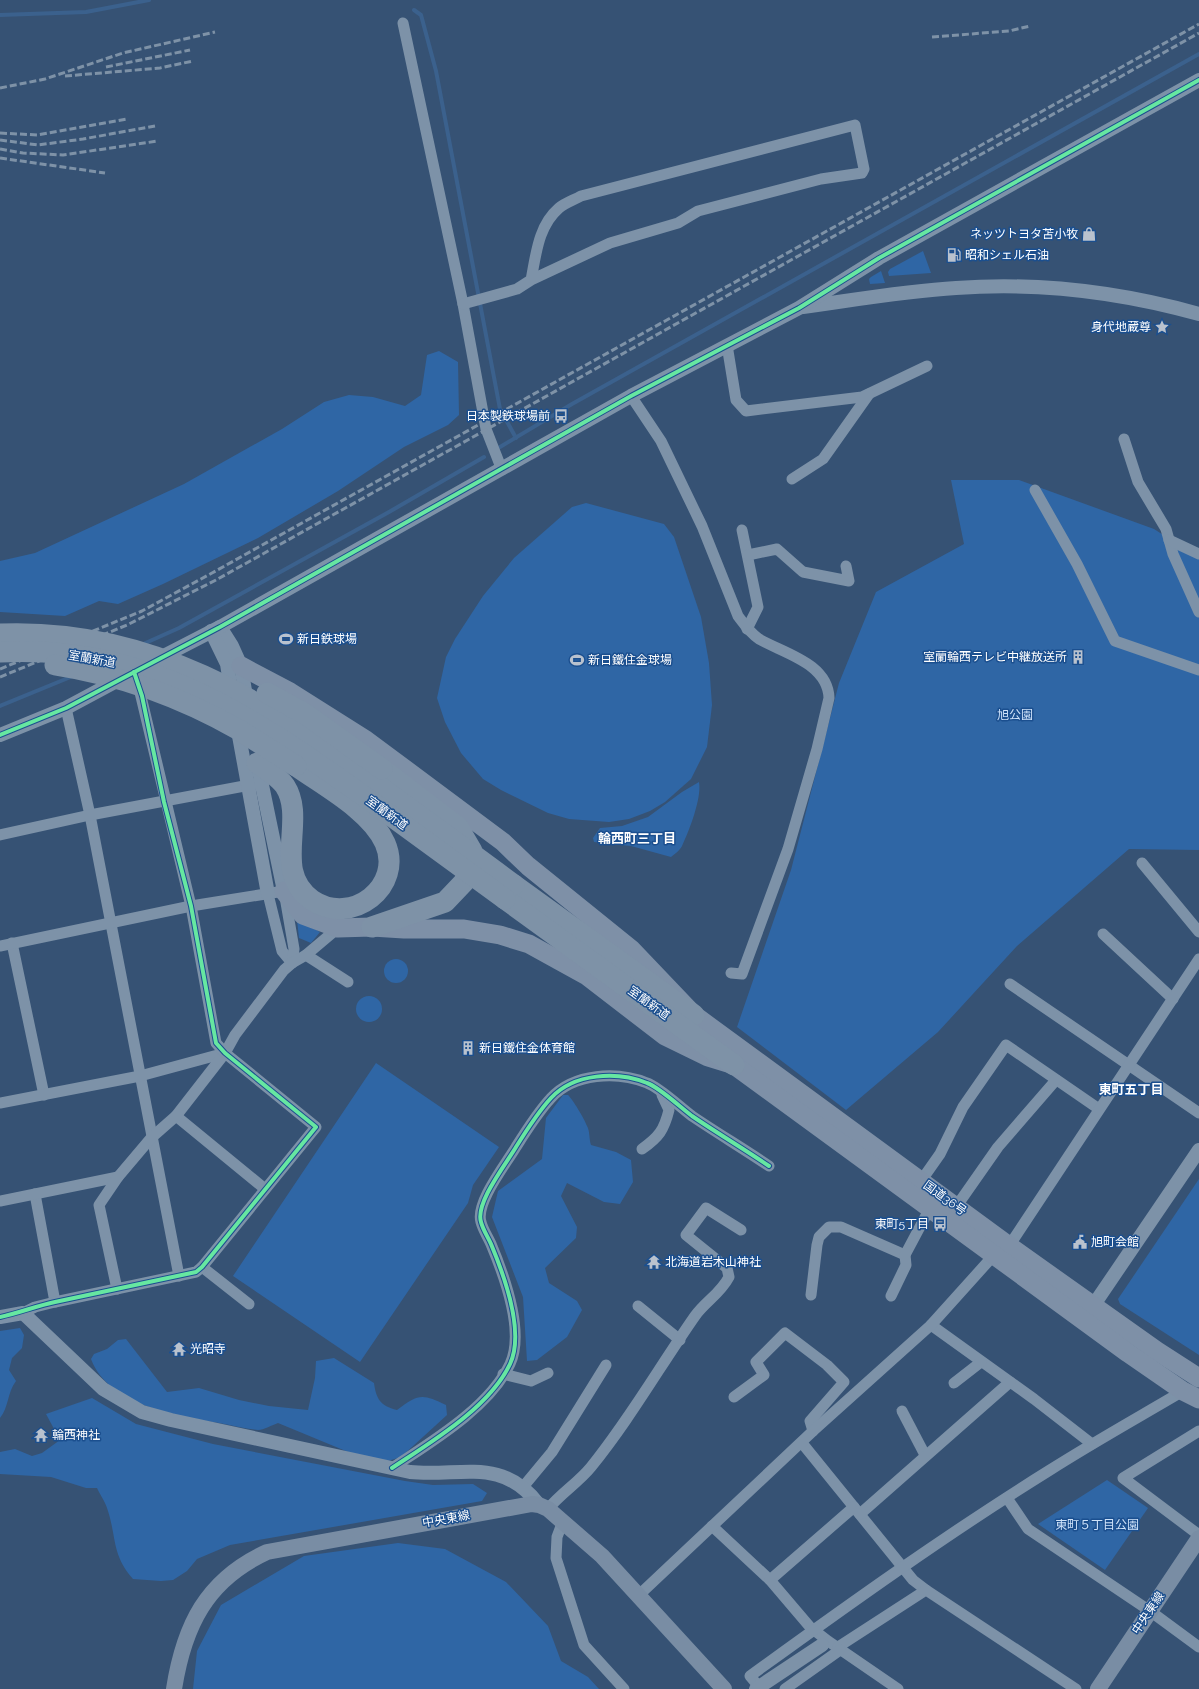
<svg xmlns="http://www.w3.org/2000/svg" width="1199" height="1689" font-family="Raleway,'Noto Sans JP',sans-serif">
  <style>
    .green { fill: #2f66a5 }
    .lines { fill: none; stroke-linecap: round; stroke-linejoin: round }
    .stream { stroke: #3b618d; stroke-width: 4 }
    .minor { stroke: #7d92a8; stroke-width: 11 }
    .tertiary { stroke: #7d92a8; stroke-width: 14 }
    .secondary { stroke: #798da4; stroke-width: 16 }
    .trunk { stroke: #7e90a7; stroke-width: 19 }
    .motorway { stroke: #7e92a7; stroke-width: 21 }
    .rail { stroke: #7e92a7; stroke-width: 3; stroke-dasharray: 7 3; stroke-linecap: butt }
    .tertiary-bridge { stroke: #7d92a8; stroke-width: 14 }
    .motorway-bridge { stroke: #7e92a7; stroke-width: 21 }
    .cycleway-casing { stroke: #1b4f8f; stroke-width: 6 }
    .cycleway { stroke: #66e7a1; stroke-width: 4 }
    .labels { text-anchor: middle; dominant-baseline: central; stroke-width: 3; stroke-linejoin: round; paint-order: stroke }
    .poi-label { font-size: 12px; fill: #fff; stroke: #1b4f8f; text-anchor: start }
    .street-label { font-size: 12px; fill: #fff; stroke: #1b4f8f }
    .park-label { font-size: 12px; fill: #cfe3fa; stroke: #1b4f8f }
    .neighbourhood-label { font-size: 13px; font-weight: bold; fill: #fff; stroke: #1b4f8f }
  </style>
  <rect width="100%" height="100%" fill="#365274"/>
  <g class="green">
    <path d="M 923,251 L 931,273 L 889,276 L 888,272 L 890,269 Z"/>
    <path d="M 881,271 L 885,283 L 870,284 L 869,279 L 871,277 Z"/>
    <path d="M 439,351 L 458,362 L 459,415 L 448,425 L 404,447 L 338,491 L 258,538 L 163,584 L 118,604 L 99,601 L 65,616 L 0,612 L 0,561 L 35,553 L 184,484 L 282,429 L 324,402 L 349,395 L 373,397 L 405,406 L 421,395 L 427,355 Z"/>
    <path d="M 951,480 L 1019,480 L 1154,529 L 1199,558 L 1199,850 L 1129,849 L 1017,946 L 938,1032 L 846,1110 L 737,1027 L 791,870 L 839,683 L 876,592 L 964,544 Z"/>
    <path d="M 586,503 L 664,524 L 674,537 L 701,617 L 709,663 L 712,705 L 707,747 L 691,779 L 665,802 L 650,811 L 629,819 L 609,822 L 569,819 L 548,813 L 501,790 L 483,779 L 461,753 L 445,722 L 437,698 L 446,657 L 455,639 L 483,596 L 514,558 L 572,507 Z"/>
    <path d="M 699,782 C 702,798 689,831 682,846 C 680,850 675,854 671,857 L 631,846 L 594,842 L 593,838 L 600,828 L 622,826 L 648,817 L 682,792 Z"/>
    <path d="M 297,920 L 320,932 L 311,943 L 299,938 Z"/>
    <circle cx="396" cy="971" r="12"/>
    <circle cx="369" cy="1009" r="13"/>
    <path d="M 376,1063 L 499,1147 L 473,1185 L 468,1203 L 360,1362 L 233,1276 Z"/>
    <path d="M 563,1095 L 568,1095 C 573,1100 584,1118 587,1126 C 590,1131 589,1139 591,1145 L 616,1152 L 631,1160 L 633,1182 L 620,1204 L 604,1202 L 567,1183 L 561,1196 L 577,1227 L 576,1238 L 545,1268 L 549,1283 L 577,1301 L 582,1310 L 567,1337 L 537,1360 L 527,1361 L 523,1297 L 492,1217 L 498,1191 L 542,1159 L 546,1118 Z"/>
    <path d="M 1199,1179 L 1199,1355 L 1120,1304 L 1118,1299 Z"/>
    <path d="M 20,1328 L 24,1335 L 22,1348 L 12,1358 L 9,1370 L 16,1381 C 7,1393 9,1407 0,1418 L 0,1331 Z"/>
    <path d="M 126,1339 L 167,1392 L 199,1388 L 239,1400 L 269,1406 L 308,1410 L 315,1378 L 316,1361 L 334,1358 L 374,1383 C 376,1398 380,1406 397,1410 C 418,1394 422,1393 446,1405 L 447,1415 L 401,1457 L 388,1461 L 353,1454 L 278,1423 C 272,1425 264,1430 258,1430 C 245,1429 232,1425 219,1423 C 177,1416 108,1405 91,1359 L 94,1354 L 107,1349 L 118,1340 Z"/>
    <path d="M 92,1398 L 136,1424 L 213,1444 L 405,1481 L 433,1485 L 473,1484 L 487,1493 L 482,1501 L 230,1545 L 197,1559 L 187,1571 L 173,1580 L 161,1581 L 133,1579 C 111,1554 117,1537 107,1508 C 105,1501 100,1495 97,1488 L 86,1488 L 51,1477 L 0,1474 L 0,1452 L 15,1449 L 32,1456 L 42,1453 L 60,1440 L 46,1414 Z"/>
    <path d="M 1107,1480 L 1148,1508 L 1105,1570 L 1038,1524 Z"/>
    <path d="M 398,1543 L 445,1549 L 506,1582 L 548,1626 L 561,1661 L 588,1677 L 599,1689 L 193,1689 L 197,1651 L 221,1605 L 304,1556 Z"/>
  </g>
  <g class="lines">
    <g class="stream">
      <path d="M 414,10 L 421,15 L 436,71 L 500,409 L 516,438"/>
      <path d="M 0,15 L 86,12 L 149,0"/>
      <path d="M 500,447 L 572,404 L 1199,54"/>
      <path d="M 141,645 L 179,628 L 389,512 L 484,457"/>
      <path d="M 0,706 L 73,676"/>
    </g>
    <g class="minor">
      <path d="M 403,23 L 463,304 L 486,429 L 502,470"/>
      <path d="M 463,304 L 517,289 L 531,280 C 536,255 538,226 559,208 C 565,203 574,200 581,196 L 855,125 L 864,169 L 862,173 L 821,179 L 698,211 L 678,223 L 610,243 L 531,280"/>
      <path d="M 727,345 L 736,400 L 746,411 L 862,397 L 927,366"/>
      <path d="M 631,396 L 661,441 L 702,526 L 738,616 C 744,624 750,633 759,639 C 783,653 828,663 829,698 L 817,749 L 788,849 L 742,974 L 731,973"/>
      <path d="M 1124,439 L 1138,482 L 1166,529 L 1173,554 L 1199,612"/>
      <path d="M 792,479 L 823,459 L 869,394"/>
      <path d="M 1035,490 L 1077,564 L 1115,641 L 1199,670"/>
      <path d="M 742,530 L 758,607 L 747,629"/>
      <path d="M 1169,540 L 1199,554"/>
      <path d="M 748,555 L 777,549 L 803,572 L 849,581 L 846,566"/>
      <path d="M 66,708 L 90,815 L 179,1276"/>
      <path d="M 0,835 L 90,815 L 255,784"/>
      <path d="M 1142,863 L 1199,932"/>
      <path d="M 268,894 L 282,951 L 292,963"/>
      <path d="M 1103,934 L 1173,999"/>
      <path d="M 12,943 L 44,1095"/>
      <path d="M 0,946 L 191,906 L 284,891 L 294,949 L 292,963"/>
      <path d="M 306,955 L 348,982"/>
      <path d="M 1010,984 L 1199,1113"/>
      <path d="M 0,1103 L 140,1076 L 225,1053"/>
      <path d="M 176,1116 L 265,1189"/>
      <path d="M 642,1149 C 659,1137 664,1130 669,1110 L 662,1095"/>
      <path d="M 921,1181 L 940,1154 L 963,1107 L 1006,1045 L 1099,1109"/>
      <path d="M 35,1194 L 55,1302"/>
      <path d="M 0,1201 L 118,1177"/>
      <path d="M 956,1207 L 998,1147 L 1056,1080"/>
      <path d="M 1009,1246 L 1199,959"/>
      <path d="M 202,1267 L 249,1304"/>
      <path d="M 117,1289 L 99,1205 L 118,1177 L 151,1138 L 176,1116 L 225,1053 L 235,1035 L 284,970 L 292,963 L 306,955 L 338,928"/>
      <path d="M 811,1295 L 817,1245 L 819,1237 L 829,1227 L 841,1227 L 905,1255"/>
      <path d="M 891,1296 L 906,1265 L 905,1255 L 930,1208"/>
      <path d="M 638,1306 L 680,1340"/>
      <path d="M 23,1313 L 35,1307 L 55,1302 L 196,1272 L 202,1267 L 316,1127 L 225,1053 L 216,1043 L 191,906 L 138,684"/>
      <path d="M 931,1325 L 1034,1399 L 1092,1444"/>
      <path d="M 503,1374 L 531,1381 L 548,1373"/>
      <path d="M 954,1383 L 981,1362"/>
      <path d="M 734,1397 L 764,1375 L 756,1362 L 785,1333 L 827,1365 L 844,1382 L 810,1421 L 813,1431"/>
      <path d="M 902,1411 L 925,1455"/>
      <path d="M 1199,1431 L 1123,1478 L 1199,1535"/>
      <path d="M 802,1443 L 913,1580 L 926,1590"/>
      <path d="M 392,1468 C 431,1442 489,1408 510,1364 C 525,1332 504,1275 491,1244 C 488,1237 483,1230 481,1222 C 475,1203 506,1164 516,1147 C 526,1131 538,1112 551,1098 C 574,1073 617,1071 647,1083 C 659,1087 680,1107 692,1116 C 717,1133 744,1149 769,1166"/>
      <path d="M 523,1487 L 552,1452 L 606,1365"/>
      <path d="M 1007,1498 L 1028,1529 L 1150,1611 L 1199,1647"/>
      <path d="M 548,1509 C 561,1493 578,1483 591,1467 C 630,1419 660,1366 695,1316 C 706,1301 720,1294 729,1277 L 727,1268 L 686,1235 L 706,1208 L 741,1230"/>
      <path d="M 860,1514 L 1010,1382"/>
      <path d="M 563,1521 L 557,1537 L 556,1558 L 584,1645 L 624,1689"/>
      <path d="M 712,1526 L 770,1580 L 810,1627 L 828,1641 L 898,1689"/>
      <path d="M 770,1580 L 854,1507"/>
      <path d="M 639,1595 L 813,1431 L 931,1325 L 994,1255"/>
      <path d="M 838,1647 L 926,1590 L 1076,1689"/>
      <path d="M 761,1689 L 750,1676 C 848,1605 947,1534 1050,1470 C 1094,1442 1139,1417 1183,1391"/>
      <path d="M 785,1689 L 840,1650"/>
    </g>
    <g class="tertiary">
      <path d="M 803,307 C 854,300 905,291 956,288 C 1038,282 1120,292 1199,314"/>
      <path d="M 220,627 L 232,646 L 241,666 L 247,703"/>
      <path d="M 211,631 L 227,664 L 232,696"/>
      <path d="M 156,660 L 220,627 L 631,396 L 799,308 L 879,258 L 1199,80"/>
      <path d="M 237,725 L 268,894"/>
      <path d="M 0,735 L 66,708 L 122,678"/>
      <path d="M 257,761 L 284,891"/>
      <path d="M 1093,1306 L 1199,1150"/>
      <path d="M 0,1317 L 23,1313 L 103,1389 L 142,1412 L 171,1420 L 410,1472 C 461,1477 502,1456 539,1505"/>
    </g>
    <g class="secondary">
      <path d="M 174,1689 C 184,1626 206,1580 267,1552 L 532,1504 L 539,1505 L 548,1509 L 602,1556 L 724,1689"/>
      <path d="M 1098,1689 L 1199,1538"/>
    </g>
    <g class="trunk">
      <path d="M 241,666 L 290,692 L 366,740 L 503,842 L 528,866 L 632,950 L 694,1015 L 1009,1246 L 1157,1351 L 1199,1378"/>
      <path d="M 284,891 L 303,915 L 338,928 L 372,927 L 404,929 L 464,929 L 500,935 L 529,944 L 587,976 L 665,1036 L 708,1057 L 734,1065 L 1128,1353 L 1183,1391 L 1199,1399"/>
    </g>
    <g class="motorway">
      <path d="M 257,763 C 266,769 279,777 285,786 C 307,820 271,871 312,900 C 352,927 404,886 385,843 C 371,811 324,786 296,766"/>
      <path d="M 514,885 L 694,1015"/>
      <path d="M 505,899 L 734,1065"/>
      <path d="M 372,927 L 445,902 L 464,882 L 472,864 L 472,851 L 458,827 L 382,769"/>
    </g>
    <g class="rail">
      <path d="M 932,37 L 1009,31 L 1030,26"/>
      <path d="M 106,67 L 190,50"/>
      <path d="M 65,76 L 160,68 L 193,61"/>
      <path d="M 0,88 L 45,79 L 123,53 L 215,32"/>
      <path d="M 0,133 L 37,135 L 127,119"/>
      <path d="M 0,140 L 38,145 L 83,139 L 155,126"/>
      <path d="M 0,149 L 23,153 L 63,155 L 158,141"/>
      <path d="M 0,158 L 105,173"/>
      <path d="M 0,669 L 142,611 L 212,573 L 1199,24"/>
      <path d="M 0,677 L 127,625 L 216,580 L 1199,33"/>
    </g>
    <path class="tertiary-bridge" d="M 756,1689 L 822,1645"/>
    <g class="motorway-bridge">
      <path d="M 0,634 C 153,628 262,700 380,787 C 425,820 470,852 514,885"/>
      <path d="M 0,652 C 145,644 248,714 361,794 C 409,829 457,864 505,899"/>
      <path d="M 55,665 C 119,675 183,698 239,730 C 258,742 277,754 296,766"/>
      <path d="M 267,693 L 305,714 L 382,769"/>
    </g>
    <defs>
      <g id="cycleway">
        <path d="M 0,735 L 66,708 L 220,627 L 631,396 L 799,308 L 879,258 L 1199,80"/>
        <path d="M 0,1317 C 19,1313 36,1306 55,1302 L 196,1272 L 202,1267 L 316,1127 L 225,1053 L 216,1043 L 191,906 L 164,802 L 142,696 L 134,672"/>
        <path d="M 392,1468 C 431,1442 489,1408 510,1364 C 525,1332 504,1275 491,1244 C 488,1237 483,1230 481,1222 C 475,1203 506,1164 516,1147 C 526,1131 538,1112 551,1098 C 574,1073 617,1071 647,1083 C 659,1087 680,1107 692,1116 C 717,1133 744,1149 769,1166"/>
      </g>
    </defs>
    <use href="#cycleway" class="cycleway-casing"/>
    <use href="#cycleway" class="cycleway"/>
  </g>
  <defs>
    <symbol id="shop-bare" viewBox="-9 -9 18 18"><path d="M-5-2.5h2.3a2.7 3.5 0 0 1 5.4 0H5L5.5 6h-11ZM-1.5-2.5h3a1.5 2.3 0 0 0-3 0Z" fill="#b9c2ce" stroke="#1b4f8f" stroke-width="2.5" paint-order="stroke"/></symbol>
    <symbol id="fuel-bare" viewBox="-9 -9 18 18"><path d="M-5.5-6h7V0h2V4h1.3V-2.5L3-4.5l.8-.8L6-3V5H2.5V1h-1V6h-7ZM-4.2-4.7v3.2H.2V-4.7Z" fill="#b9c2ce" stroke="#1b4f8f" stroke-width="2.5" paint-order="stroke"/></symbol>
    <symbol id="sight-bare" viewBox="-9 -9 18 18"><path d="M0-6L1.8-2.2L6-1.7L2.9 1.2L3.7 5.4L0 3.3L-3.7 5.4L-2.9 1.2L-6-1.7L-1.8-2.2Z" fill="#b9c2ce" stroke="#1b4f8f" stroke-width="2.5" paint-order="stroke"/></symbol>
    <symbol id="bus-bare" viewBox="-9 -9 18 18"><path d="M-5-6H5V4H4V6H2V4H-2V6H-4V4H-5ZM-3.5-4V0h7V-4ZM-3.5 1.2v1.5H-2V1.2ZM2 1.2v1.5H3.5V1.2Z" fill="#b9c2ce" stroke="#1b4f8f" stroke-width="2.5" paint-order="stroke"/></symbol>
    <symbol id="stadium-bare" viewBox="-9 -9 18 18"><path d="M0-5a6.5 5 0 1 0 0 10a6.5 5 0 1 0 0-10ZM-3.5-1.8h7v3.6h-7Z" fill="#b9c2ce" stroke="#1b4f8f" stroke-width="2.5" paint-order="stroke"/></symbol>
    <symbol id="building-bare" viewBox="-9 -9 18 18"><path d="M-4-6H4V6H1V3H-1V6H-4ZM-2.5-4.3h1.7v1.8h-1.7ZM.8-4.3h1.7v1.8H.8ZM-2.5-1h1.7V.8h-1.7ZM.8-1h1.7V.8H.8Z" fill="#b9c2ce" stroke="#1b4f8f" stroke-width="2.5" paint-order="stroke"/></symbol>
    <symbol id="civic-bare" viewBox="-9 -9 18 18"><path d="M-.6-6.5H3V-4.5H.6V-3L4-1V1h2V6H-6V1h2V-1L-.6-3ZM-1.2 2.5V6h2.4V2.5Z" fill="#b9c2ce" stroke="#1b4f8f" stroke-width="2.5" paint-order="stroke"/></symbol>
    <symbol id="temple-bare" viewBox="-9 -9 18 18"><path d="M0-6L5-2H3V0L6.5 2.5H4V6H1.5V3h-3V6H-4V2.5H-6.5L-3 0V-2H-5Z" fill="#b9c2ce" stroke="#1b4f8f" stroke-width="2.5" paint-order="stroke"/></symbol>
  </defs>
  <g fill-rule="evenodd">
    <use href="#shop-bare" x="1079" y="224" width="20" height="20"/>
    <use href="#fuel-bare" x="944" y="245" width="20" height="20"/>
    <use href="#sight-bare" x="1152" y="317" width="20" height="20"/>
    <use href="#bus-bare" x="551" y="406" width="20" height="20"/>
    <use href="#stadium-bare" x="276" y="629" width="20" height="20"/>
    <use href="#building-bare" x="1068" y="647" width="20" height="20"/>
    <use href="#stadium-bare" x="567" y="650" width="20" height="20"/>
    <use href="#building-bare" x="458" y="1038" width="20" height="20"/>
    <use href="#bus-bare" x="930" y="1214" width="20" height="20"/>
    <use href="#civic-bare" x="1070" y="1232" width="20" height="20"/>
    <use href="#temple-bare" x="644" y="1252" width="20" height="20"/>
    <use href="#temple-bare" x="169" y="1339" width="20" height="20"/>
    <use href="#temple-bare" x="31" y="1425" width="20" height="20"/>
  </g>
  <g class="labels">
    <g class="poi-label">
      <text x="1078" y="234" text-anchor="end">ネッツトヨタ苫小牧</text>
      <text x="965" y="255">昭和シェル石油</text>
      <text x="1151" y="327" text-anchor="end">身代地蔵尊</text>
      <text x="550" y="416" text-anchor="end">日本製鉄球場前</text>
      <text x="297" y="639">新日鉄球場</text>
      <text x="1067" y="657" text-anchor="end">室蘭輪西テレビ中継放送所</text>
      <text x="588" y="660">新日鐵住金球場</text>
      <text x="479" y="1048">新日鐵住金体育館</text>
      <text x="929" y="1224" text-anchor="end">東町5丁目</text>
      <text x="1091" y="1242">旭町会館</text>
      <text x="665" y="1262">北海道岩木山神社</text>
      <text x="190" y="1349">光昭寺</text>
      <text x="52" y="1435">輪西神社</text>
    </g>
    <g class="street-label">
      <text transform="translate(92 659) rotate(10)">室蘭新道</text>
      <text transform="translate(387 813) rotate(36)">室蘭新道</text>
      <text transform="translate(649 1003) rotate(36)">室蘭新道</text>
      <text transform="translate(945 1198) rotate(36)">国道36号</text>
      <text transform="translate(446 1519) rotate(-10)">中央東線</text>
      <text transform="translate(1148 1613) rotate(-56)">中央東線</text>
    </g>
    <g class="park-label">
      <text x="1015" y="715">旭公園</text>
      <text x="1097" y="1525">東町５丁目公園</text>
    </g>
    <g class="neighbourhood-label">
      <text x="637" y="838">輪西町三丁目</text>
      <text x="1131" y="1089">東町五丁目</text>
    </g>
  </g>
</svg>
